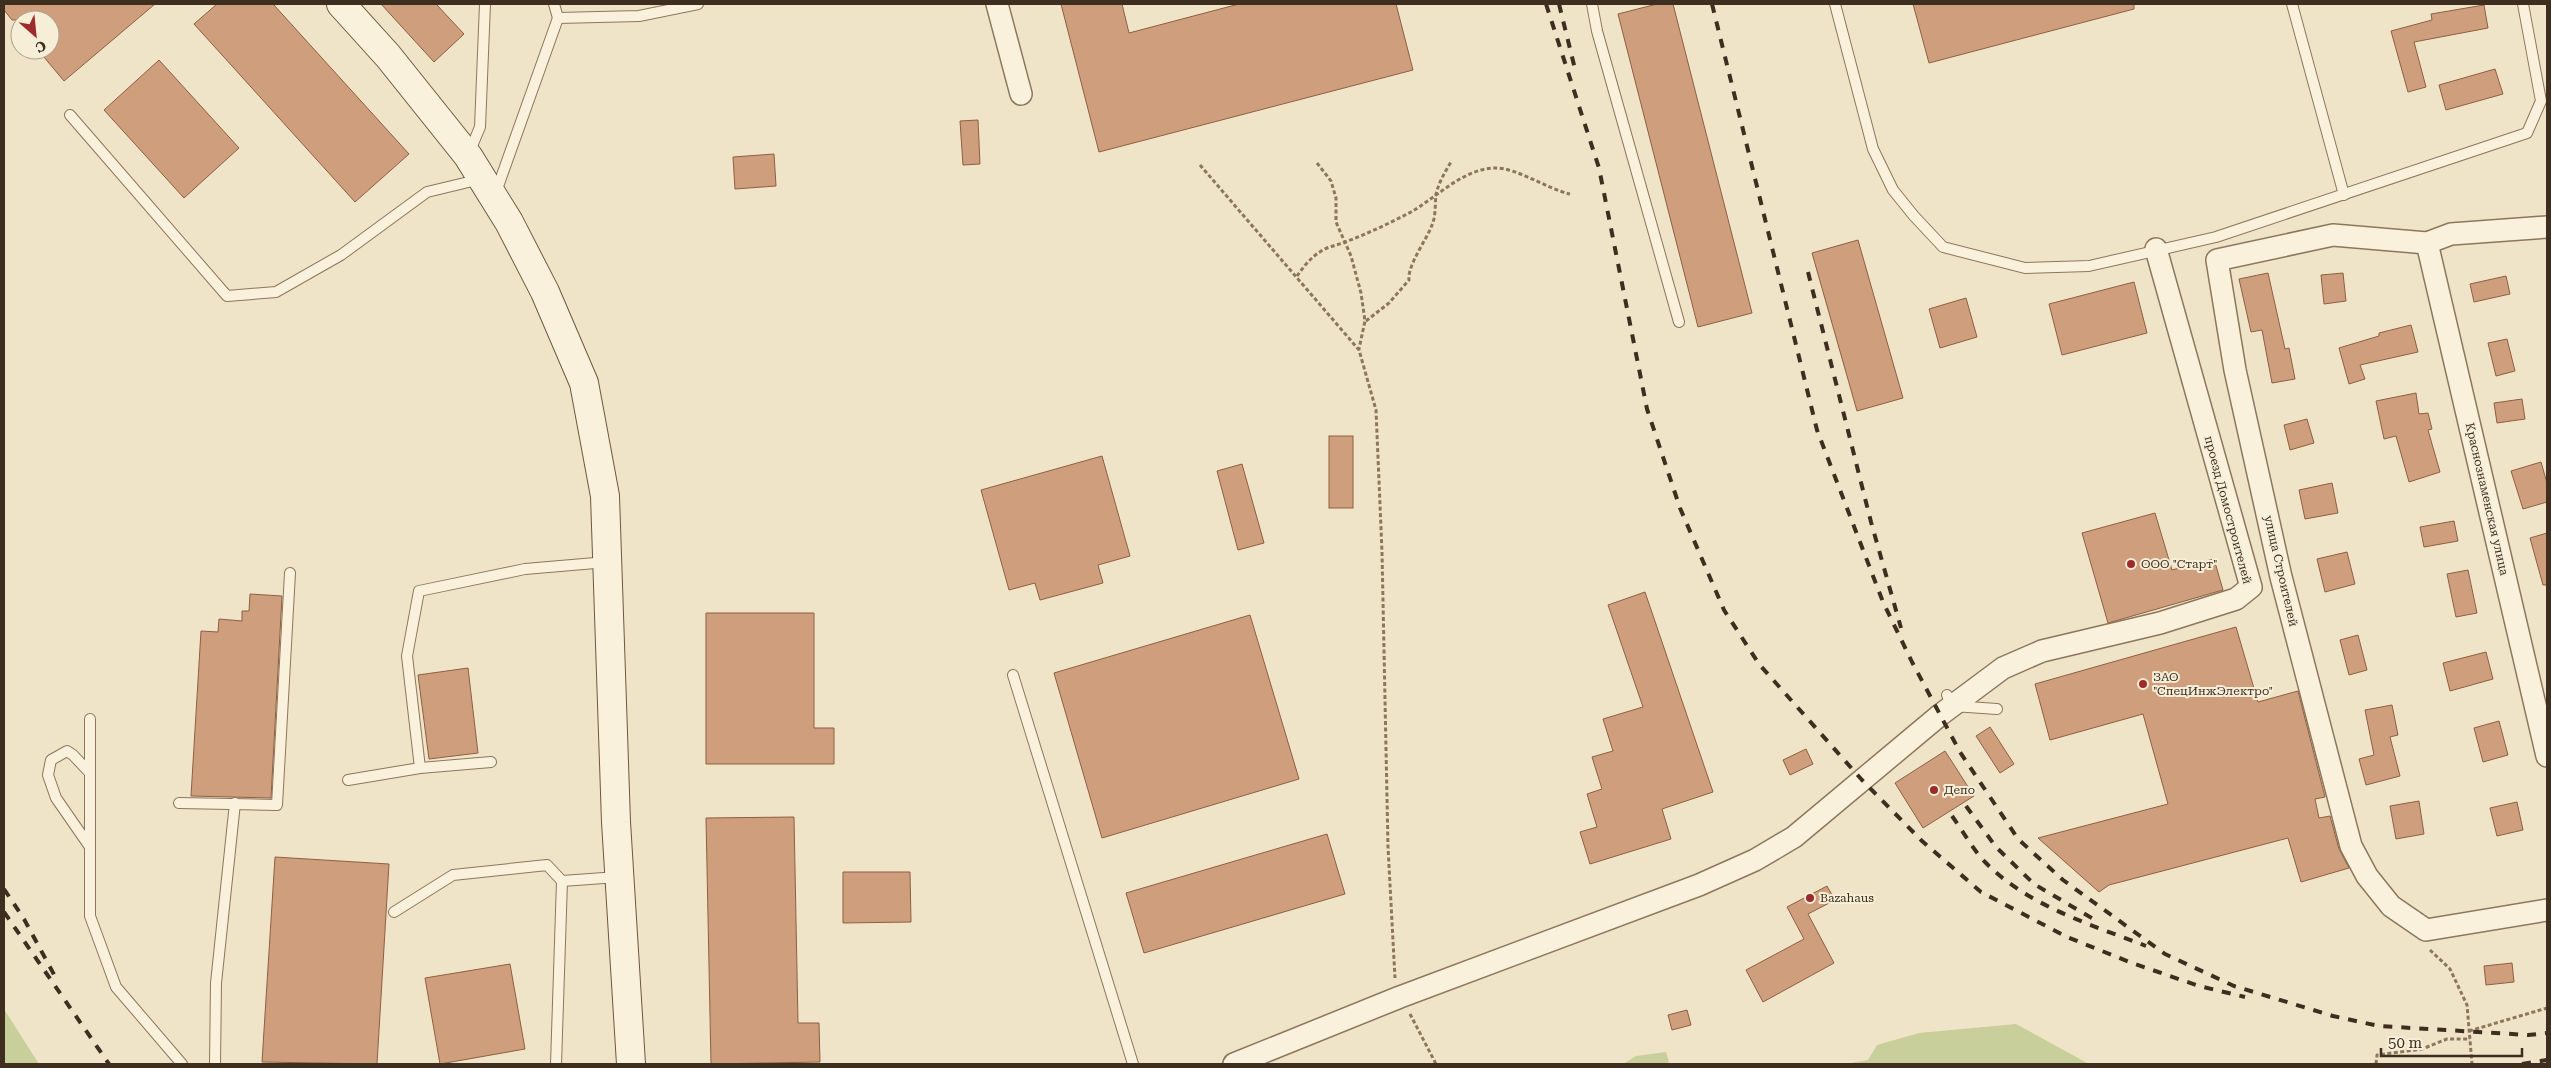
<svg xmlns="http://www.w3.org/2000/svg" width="2551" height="1068" font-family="'Roboto Serif',serif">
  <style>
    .green { fill: #c9cf9b }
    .building { fill: #cf9f7d; stroke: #8d5f41 }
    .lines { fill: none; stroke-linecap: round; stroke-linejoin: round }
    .lane-casing { stroke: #8d765c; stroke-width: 12 }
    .street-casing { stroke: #8d765c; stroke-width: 24 }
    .secondary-casing { stroke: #6f573f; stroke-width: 30 }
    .path { stroke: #8d765c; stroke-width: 3; stroke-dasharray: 4 2.5; stroke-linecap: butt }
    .lane { stroke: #faf1dc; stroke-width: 10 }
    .street { stroke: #faf1dc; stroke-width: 21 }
    .secondary { stroke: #faf1dc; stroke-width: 28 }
    .rail { stroke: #3d2e20; stroke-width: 4; stroke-dasharray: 9 9; stroke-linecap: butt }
    .poi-dot { fill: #9e2a2b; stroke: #f7eed8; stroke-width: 2 }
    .labels { text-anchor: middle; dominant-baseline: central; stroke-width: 4; stroke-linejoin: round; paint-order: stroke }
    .street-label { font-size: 12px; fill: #3d2e20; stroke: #f7eed8 }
    .poi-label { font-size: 12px; fill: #3d2e20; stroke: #f7eed8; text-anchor: start }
  </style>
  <rect width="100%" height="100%" fill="#f0e4c8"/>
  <g class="green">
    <path d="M 4,1009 L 39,1064 L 4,1064 Z"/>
    <path d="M 2016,1024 L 2089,1064 L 1810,1064 L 1846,1064 L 1868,1060 L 1877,1045 L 1919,1033 Z"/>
    <path d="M 1666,1052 L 1669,1062 L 1666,1064 L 1623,1064 L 1636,1056 Z"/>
  </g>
  <g class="building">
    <path d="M 4,4 L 155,4 L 64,81 L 38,50 L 50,50 L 50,20 L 12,20 L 4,10 Z"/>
    <path d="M 217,4 L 273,4 L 409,154 L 355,202 L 194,24 Z"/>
    <path d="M 381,4 L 436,4 L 464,34 L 434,62 Z"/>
    <path d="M 1061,4 L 1122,4 L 1129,33 L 1239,4 L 1396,4 L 1413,70 L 1099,152 Z"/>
    <path d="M 1657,4 L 1673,4 L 1752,313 L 1698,327 L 1618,14 Z"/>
    <path d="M 1913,4 L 2134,4 L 2134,9 L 1929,63 Z"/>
    <path d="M 2484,5 L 2488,28 L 2414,42 L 2426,87 L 2408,92 L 2391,31 L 2432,20 L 2431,14 Z"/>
    <path d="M 159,60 L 239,148 L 184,198 L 104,110 Z"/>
    <path d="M 2495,69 L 2503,94 L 2446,110 L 2439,85 Z"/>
    <path d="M 978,120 L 980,164 L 963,165 L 960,121 Z"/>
    <path d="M 774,154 L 776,186 L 735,189 L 733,157 Z"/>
    <path d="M 1858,240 L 1903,398 L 1857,411 L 1812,253 Z"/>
    <path d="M 2268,273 L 2285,349 L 2289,348 L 2295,379 L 2272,383 L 2262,330 L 2251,332 L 2239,279 Z"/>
    <path d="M 2343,273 L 2346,301 L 2324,304 L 2321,275 Z"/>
    <path d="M 2506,276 L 2510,294 L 2474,302 L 2470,284 Z"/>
    <path d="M 2134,282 L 2147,333 L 2062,355 L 2049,304 Z"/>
    <path d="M 1966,298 L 1977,337 L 1940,348 L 1929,309 Z"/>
    <path d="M 2411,325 L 2418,352 L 2360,365 L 2365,379 L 2349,384 L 2339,348 L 2379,336 L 2379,333 Z"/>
    <path d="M 2507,339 L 2515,371 L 2496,376 L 2488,343 Z"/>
    <path d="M 2416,393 L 2419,414 L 2428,413 L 2432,429 L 2428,430 L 2440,472 L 2409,482 L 2396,436 L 2384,439 L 2376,401 Z"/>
    <path d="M 2522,399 L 2525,419 L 2497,423 L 2494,403 Z"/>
    <path d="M 2307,419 L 2314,443 L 2290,450 L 2284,425 Z"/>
    <rect x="1329" y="436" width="24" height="72"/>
    <path d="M 1102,456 L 1130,556 L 1098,565 L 1103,583 L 1040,600 L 1035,583 L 1009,590 L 981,490 Z"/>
    <path d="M 2541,462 L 2547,483 L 2547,502 L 2523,509 L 2511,471 Z"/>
    <path d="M 1242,464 L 1264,543 L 1238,550 L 1217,471 Z"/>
    <path d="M 2332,483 L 2338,513 L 2305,519 L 2299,490 Z"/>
    <path d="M 2155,513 L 2172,570 L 2214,559 L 2223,590 L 2108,623 L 2082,533 Z"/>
    <path d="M 2454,521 L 2458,541 L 2424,547 L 2420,527 Z"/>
    <path d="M 2547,533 L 2547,585 L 2543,585 L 2530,538 Z"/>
    <path d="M 2347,552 L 2355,584 L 2325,592 L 2317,559 Z"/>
    <path d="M 2468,570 L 2477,613 L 2456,617 L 2447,574 Z"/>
    <path d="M 1645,592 L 1713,792 L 1662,809 L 1671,839 L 1590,864 L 1580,832 L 1597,827 L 1587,794 L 1602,789 L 1592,757 L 1613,751 L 1603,719 L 1643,707 L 1608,605 Z"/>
    <path d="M 250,594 L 282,596 L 271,798 L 191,796 L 201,631 L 218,632 L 219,619 L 242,621 L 242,611 L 249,611 Z"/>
    <path d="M 706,613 L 814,613 L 814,728 L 834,728 L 834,764 L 706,764 Z"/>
    <path d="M 1250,615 L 1299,779 L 1102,838 L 1054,673 Z"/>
    <path d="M 2236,627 L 2258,702 L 2298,691 L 2325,797 L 2315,799 L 2319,818 L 2330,816 L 2339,849 L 2349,868 L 2301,882 L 2288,838 L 2109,885 L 2099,892 L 2038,838 L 2168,804 L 2143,714 L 2050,740 L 2035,684 Z"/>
    <path d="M 2358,635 L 2367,670 L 2349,675 L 2340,640 Z"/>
    <path d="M 2486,652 L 2493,679 L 2450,691 L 2443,663 Z"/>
    <path d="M 468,668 L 478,753 L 429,759 L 418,675 Z"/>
    <path d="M 2392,705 L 2398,735 L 2390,737 L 2400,776 L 2366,785 L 2359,759 L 2374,755 L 2365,710 Z"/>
    <path d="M 2499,721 L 2508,755 L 2483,762 L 2474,728 Z"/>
    <path d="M 1990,727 L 2014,764 L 2000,773 L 1976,736 Z"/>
    <path d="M 1806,749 L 1813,764 L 1790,775 L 1783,760 Z"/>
    <path d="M 1945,751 L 1974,796 L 1923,828 L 1895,783 Z"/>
    <path d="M 2419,801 L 2424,834 L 2396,839 L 2390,806 Z"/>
    <path d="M 2517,802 L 2523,830 L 2497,836 L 2490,808 Z"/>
    <path d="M 794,817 L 798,1023 L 819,1023 L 820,1062 L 711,1064 L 706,818 Z"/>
    <path d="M 1327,834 L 1345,894 L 1144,953 L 1126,893 Z"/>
    <path d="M 275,857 L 389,864 L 377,1064 L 262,1062 Z"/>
    <path d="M 843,872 L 910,872 L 911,922 L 843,923 Z"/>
    <path d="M 1827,886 L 1835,900 L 1808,914 L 1834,963 L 1763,1002 L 1746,970 L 1804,939 L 1787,907 Z"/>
    <path d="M 2512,963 L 2514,982 L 2486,985 L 2484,966 Z"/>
    <path d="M 510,964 L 525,1049 L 440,1064 L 425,978 Z"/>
    <path d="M 1687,1010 L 1691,1025 L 1672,1030 L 1668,1015 Z"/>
  </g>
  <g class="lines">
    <defs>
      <g id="lane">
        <path d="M 554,4 L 558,18"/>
        <path d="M 1592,4 L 1597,31 L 1679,322"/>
        <path d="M 1835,4 L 1873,149 L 1893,190 L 1914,216 L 1943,247 L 2025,268 L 2089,266 L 2216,237 L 2527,133 L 2541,101 L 2523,4"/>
        <path d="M 2292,4 L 2344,195"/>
        <path d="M 70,115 L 227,296 L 276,292 L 341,255 L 427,192 L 481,179"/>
        <path d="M 469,153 L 480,127 L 485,4"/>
        <path d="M 496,192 L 558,18 L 639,16 L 698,4"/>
        <path d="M 1013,675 L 1133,1064"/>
        <path d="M 1947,695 L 1953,706 L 1997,709"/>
        <path d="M 90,719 L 90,916 L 116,987 L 182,1064"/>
        <path d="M 420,768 L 407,656 L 419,591 L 525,569 L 607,562"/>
        <path d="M 348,780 L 420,768 L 491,762"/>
        <path d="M 179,803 L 277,805 L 290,573"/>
        <path d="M 90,847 L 56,798 L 48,775 L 51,760 L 67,751 L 73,755 L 90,773"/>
        <path d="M 394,912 L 453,875 L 547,865 L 562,881"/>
        <path d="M 215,1064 L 216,983 L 235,803"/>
        <path d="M 556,1064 L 562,881 L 618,877"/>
      </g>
      <g id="street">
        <path d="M 997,4 L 1021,94"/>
        <path d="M 2547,227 L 2451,234 L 2427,243 L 2333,235 L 2217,260 L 2235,370 L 2281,577 L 2351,846 L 2367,876 L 2391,906 L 2426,930 L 2547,910"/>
        <path d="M 2427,243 L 2547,756"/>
        <path d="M 1234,1064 L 1400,997 L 1699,885 L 1755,860 L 1794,837 L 1940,715 L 2003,668 L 2042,651 L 2160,623 L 2236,599 L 2251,587 L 2156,249"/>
      </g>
      <path id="secondary" d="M 341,4 L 388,56 L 468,156 L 509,222 L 545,292 L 584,383 L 605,496 L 616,822 L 631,1064"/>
    </defs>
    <use href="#lane" class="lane-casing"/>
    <use href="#street" class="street-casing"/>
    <use href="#secondary" class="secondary-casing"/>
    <g class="path">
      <path d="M 1317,163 L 1331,181 L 1336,198 L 1336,222 L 1351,256 L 1361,293 L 1365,321 L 1359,349"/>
      <path d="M 1200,165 L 1359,350 L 1376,410 L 1382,552 L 1388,847 L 1395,978"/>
      <path d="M 1297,276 C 1304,266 1312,256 1323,250 C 1330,246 1338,245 1345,242 C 1367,234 1390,223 1411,212 C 1437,197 1463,169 1494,168 C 1516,167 1547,189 1570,194"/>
      <path d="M 1366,321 L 1389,303 L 1409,280 C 1407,266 1427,239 1432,225 C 1436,216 1435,203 1436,194 C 1439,182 1445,172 1451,162"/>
      <path d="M 2430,950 L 2450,969 L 2467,1005 L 2472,1064"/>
      <path d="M 1410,1014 L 1436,1064"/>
      <path d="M 2469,1031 L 2547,1008"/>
      <path d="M 2376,1064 L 2377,1055 L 2422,1049 L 2447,1039 L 2470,1039"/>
    </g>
    <use href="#lane" class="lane"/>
    <use href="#street" class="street"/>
    <use href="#secondary" class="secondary"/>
    <g class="rail">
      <path d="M 1546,4 L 1599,168 L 1647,409 L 1680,508 L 1724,610 L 1759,664 L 1862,780 L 1922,841 L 1981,892 L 2067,937 L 2132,963 L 2199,986 L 2245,997"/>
      <path d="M 1559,4 L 1575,69"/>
      <path d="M 1712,4 L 1817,430 L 1883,602 L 1912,662 L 1960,752 L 2018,839 L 2063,880 L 2165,954 L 2234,986 L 2333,1016 L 2379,1026 L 2528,1035 L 2547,1033"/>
      <path d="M 1808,272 L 1871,522 L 1901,628"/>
      <path d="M 1966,806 L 1996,847 L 2034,884 L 2095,920"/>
      <path d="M 1952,816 C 1963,831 1973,850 1986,863 C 2028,906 2092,925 2146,946"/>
      <path d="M 4,889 L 24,919 L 57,980"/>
      <path d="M 4,912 L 109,1064"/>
      <path d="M 2522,1064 L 2547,1060"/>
    </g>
  </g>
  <g class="poi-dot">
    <circle cx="2131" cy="564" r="5"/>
    <circle cx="2143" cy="684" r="5"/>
    <circle cx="1934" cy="790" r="5"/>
    <circle cx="1810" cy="898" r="5"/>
  </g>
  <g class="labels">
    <g class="street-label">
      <text transform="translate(2487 499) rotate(77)">Краснознаменская улица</text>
      <text transform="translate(2228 510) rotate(75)">проезд Домостроителей</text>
      <text transform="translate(2281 571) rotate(77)">улица Строителей</text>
    </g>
    <g class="poi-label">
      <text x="2141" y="564">ООО "Старт"</text>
      <text x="2153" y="677">ЗАО<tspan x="2153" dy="14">"СпецИнжЭлектро"</tspan></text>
      <text x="1944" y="790">Депо</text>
      <text x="1820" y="898">Bazahaus</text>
    </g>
  </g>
  <rect width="2551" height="1068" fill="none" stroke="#3d2e20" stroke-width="10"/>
  <g transform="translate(35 35) rotate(153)"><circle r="24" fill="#f7eed8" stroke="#ada18e"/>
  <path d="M0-4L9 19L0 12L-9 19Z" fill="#9e2a2b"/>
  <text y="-8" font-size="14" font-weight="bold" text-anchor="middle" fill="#3d2e20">С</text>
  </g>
  <path d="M2381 1048v8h141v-8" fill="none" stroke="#3d2e20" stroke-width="2.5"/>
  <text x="2388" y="1048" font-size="15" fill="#3d2e20" stroke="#f7eed8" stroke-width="4" paint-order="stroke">50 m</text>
</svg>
